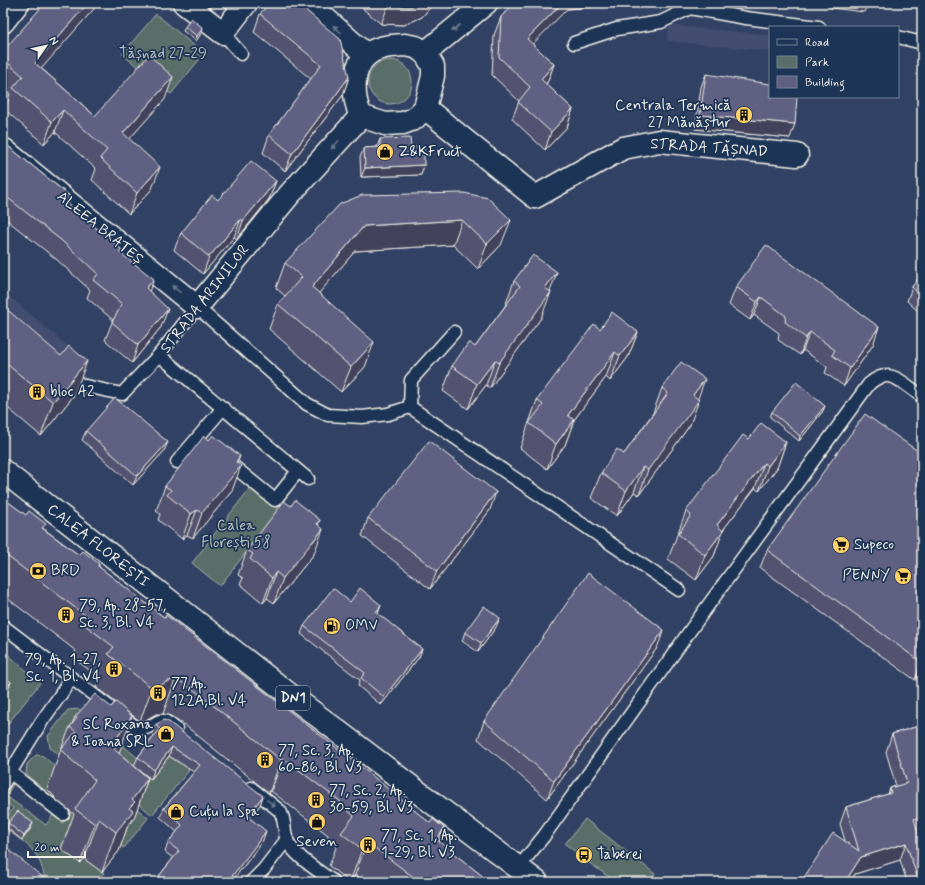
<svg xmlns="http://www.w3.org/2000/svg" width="925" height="885" font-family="Mynerve,sans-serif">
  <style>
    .built { fill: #434e6f }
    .green { fill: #5a6e69; stroke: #a7b0a8 }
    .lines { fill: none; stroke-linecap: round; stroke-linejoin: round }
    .service-casing { stroke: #f4f1e8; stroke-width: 15 }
    .minor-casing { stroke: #f4f1e8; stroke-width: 25 }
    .primary-casing { stroke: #f4f1e8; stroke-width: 25 }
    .service { stroke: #1d3557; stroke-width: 12 }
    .minor { stroke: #1d3557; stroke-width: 22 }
    .primary { stroke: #1d3557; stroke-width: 22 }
    .wall { fill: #535371; stroke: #f4f1e8 }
    .shaded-wall { fill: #43435c; stroke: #f4f1e8 }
    .building { fill: #606083; stroke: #f4f1e8 }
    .oneway { fill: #68778a }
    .labels { text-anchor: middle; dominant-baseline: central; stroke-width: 3.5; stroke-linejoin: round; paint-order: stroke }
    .shield { fill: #1d3557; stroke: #b4b9bc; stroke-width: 1 }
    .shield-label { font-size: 14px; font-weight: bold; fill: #f4f1e8 }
    .park-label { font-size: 15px; fill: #bec3bc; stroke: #1d3557 }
    .poi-label { font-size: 15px; fill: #f4f1e8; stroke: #1d3557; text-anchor: start }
    .street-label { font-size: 15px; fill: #f4f1e8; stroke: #1d3557 }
  </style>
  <rect width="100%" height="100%" fill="#314264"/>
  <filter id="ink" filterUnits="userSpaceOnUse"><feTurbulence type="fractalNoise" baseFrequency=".025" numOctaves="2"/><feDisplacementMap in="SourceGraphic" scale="8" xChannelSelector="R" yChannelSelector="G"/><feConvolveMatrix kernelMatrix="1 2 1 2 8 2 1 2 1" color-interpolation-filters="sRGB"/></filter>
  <g filter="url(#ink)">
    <g class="built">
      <path d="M 669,25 L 770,35 L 770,51 L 667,41 Z"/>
      <path d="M 3,291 L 89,364 L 77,378 L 3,315 Z"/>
    </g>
    <g class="green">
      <path d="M 156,14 L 204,54 L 171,94 L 122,54 Z"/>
      <circle cx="390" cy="82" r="22"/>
      <path d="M 254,483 L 281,507 L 220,586 L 192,563 Z"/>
      <path d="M 3,650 L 40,683 L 4,729 L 7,731 L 3,737 Z"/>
      <path d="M 79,709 L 139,759 L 151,779 L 169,756 L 179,763 L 192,748 L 201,756 L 152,815 L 105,775 L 61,756 L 50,748 L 48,736 L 68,710 Z"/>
      <path d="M 36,755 L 43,756 L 61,772 L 55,797 L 53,798 L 26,774 L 27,764 Z"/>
      <path d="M 105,782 L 148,818 L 124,848 L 118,844 Z"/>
      <path d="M 12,784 L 13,785 L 6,796 L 46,825 L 53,815 L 63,823 L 71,813 L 62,805 L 68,798 L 81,808 L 84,859 L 104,873 L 96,882 L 47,882 L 45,880 C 39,848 27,845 3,827 L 3,822 L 13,808 L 3,800 L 3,796 Z"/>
      <path d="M 585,819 L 655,874 L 650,882 L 616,882 L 588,862 L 590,859 L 578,850 L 576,852 L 565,844 Z"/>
    </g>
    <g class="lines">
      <defs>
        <g id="service">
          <path d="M 223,33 L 241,54"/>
          <path d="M 898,37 L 922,43"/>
          <path d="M 574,43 L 617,29 L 661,22 L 690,8 L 746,18 L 819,27"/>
          <path d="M 66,373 L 81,385 L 122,394 L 159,355"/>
          <path d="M 410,407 L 411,380 L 454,332"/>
          <path d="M 227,461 L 275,500 L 298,471"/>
          <path d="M 177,462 L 223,408"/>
          <path d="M 308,479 L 159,355 L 197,307 L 307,404 L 328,415 L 362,417 L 388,414 L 410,407 L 679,590"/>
          <path d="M 3,626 L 137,728 C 149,732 157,718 165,721 C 169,723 173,727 176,729"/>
          <path d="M 11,773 L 63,814"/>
          <path d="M 3,784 L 42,721 L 61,694 L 71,678"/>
          <path d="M 251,788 L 280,811 C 285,819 284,829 286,838 C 291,854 320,872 334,882"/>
          <path d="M 518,868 L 544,836 L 704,611 L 869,384 C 889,366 902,382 920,395"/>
          <path d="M 251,882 L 264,869 L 287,839"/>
        </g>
        <g id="minor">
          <path d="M 184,3 L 223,33 L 246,3"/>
          <path d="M 308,3 L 366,55"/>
          <path d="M 3,22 L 18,3"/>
          <path d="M 405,45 L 416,47 L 425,53 L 433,66 L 433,76 L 425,108 L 414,119 L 403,123 L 385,124 L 361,116 C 353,99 350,69 367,55 C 377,46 392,46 405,45 Z"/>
          <path d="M 425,53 L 486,3"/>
          <path d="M 425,108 L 535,197 L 623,148 L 659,141 L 797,155"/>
          <path d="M 3,149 L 197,307 L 289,195 L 361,116"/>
        </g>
        <path id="primary" d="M 3,471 L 294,698 L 537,882"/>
      </defs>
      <use href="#service" class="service-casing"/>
      <use href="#minor" class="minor-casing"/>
      <use href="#primary" class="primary-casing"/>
      <use href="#service" class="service"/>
      <use href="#minor" class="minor"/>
      <use href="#primary" class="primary"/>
    </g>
    <g class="wall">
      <path d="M 99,3 L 41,68 L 95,116 L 165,99 L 129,139 L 152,189 L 129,214 L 92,180 L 96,169 L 55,132 L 44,144 L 5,110 L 10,94 L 3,88 L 3,51 Z"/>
      <path d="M 221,3 L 230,3 L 227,8 Z"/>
      <path d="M 356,3 L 434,3 L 422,17 L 404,25 L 381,24 Z"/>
      <path d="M 514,3 L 633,3 L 567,9 L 532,44 L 554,64 L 548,81 L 546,84 L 573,109 L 567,127 L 545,150 L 512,119 L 519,101 L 492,75 L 494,35 L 501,17 Z"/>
      <path d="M 260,14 L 349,77 L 343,95 L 285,171 L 263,153 L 269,135 L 311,79 L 254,32 Z"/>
      <path d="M 185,27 L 202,32 L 196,41 L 183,31 Z"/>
      <path d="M 706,74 L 790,138 L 695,129 L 701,87 Z"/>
      <path d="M 380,139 L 411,147 L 424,165 L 421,175 L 361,177 L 360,157 L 364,148 L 377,147 Z"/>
      <path d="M 3,142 L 71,197 L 68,204 L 122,250 L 121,253 L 149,292 L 161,327 L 132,363 L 105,340 L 113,320 L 87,298 L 90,290 L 56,259 L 3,217 Z"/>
      <path d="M 276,181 L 269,199 L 237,239 L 234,237 L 203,274 L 174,250 L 181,233 L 218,200 Z"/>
      <path d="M 464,193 L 501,245 L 478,269 L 453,245 L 355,251 L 319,293 L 365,367 L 341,392 L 269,329 L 278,304 L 285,296 L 276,288 L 285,263 Z"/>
      <path d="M 557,272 L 549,292 L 541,318 L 490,388 L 486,385 L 468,409 L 443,391 L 452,366 L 475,347 L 505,306 L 514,281 Z"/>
      <path d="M 922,273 L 922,315 L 907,301 L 912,287 Z"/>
      <path d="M 736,287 L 873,345 L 844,386 L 825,373 L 827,367 L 803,350 L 800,355 L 778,340 L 779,333 L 754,315 L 750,320 L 729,305 Z"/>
      <path d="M 3,306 L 75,394 L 41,436 L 3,404 Z"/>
      <path d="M 600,329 L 638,332 L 628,357 L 610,381 L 606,377 L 574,420 L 565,445 L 547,469 L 520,448 L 537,400 Z"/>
      <path d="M 662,388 L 698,399 L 690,425 L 639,495 L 634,492 L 617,516 L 591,498 L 601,473 L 624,454 L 653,413 Z"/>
      <path d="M 823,411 L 799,441 L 770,417 L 772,412 Z"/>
      <path d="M 86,431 L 164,451 L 133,485 L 82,440 Z"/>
      <path d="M 749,439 L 786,442 L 777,468 L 759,491 L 755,488 L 723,530 L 714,556 L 696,580 L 668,559 L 686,511 Z"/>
      <path d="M 922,454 L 922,669 L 915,680 L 760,568 L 767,550 Z"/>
      <path d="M 238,463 L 232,491 L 193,538 L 187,535 L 182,539 L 158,520 L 160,514 L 156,511 L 165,486 Z"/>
      <path d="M 3,498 L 44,529 L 79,555 L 99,564 L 99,567 L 430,823 L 444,828 L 439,842 L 490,882 L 364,882 L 355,875 L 350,882 L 349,882 L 329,866 L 337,845 L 328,837 L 328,835 L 271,791 L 269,793 L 182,723 L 169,715 L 163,714 L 156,714 L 144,721 L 140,721 L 121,707 L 119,753 L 148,778 L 134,818 L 128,825 L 119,851 L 102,872 L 84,859 L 80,863 L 61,849 L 74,814 L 54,798 L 55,797 L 47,789 L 61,749 L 70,727 L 72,724 L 75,717 L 111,707 L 115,702 L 96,687 L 100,678 L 73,658 L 76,651 L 3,595 Z"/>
      <path d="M 490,510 L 430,589 L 362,536 L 368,518 Z"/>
      <path d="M 318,525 L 314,554 L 274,603 L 267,598 L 263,603 L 240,584 L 243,578 L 238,575 L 247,550 Z"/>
      <path d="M 350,602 L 381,605 L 378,614 L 422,649 L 419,657 L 381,705 L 358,686 L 360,680 L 301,634 L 304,626 Z"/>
      <path d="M 496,627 L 478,652 L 462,641 L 465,632 Z"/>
      <path d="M 657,648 L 547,799 L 478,739 L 484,721 Z"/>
      <path d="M 155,725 L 263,796 L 260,805 L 249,818 L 263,840 L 247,862 L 231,882 L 157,882 L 159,876 L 173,858 L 165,852 L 168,843 L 177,832 L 160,817 L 164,808 L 194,772 L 169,756 L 151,779 L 134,766 L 138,757 L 154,736 L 152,734 Z"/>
      <path d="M 922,725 L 922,831 L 918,833 L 922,882 L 907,882 L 900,860 L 855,874 L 850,882 L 801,882 L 845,841 L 840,824 L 846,807 L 888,794 L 890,788 L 896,786 L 886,752 L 892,734 Z"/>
      <path d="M 8,823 L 31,828 L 22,840 L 7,828 Z"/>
    </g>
    <g class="shaded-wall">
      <path d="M 88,3 L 99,3 L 27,85 L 35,63 Z"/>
      <path d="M 420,3 L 434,3 L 422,17 L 404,25 L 381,24 L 388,6 Z"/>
      <path d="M 562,3 L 633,3 L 567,9 L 520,57 L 527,39 Z"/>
      <path d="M 833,3 L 868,3 L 864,12 L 831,8 Z"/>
      <path d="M 203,28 L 202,32 L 196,41 L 197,36 Z"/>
      <path d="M 554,64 L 548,81 L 534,97 L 541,79 Z"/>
      <path d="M 173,77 L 165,99 L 115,155 L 123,133 Z"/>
      <path d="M 349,77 L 343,95 L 285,171 L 292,154 Z"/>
      <path d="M 573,109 L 567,127 L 545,150 L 551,132 Z"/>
      <path d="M 63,110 L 55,132 L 44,144 L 52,122 Z"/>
      <path d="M 700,115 L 795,124 L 790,138 L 695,129 Z"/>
      <path d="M 424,165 L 421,175 L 361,177 L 365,168 Z"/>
      <path d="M 160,167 L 152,189 L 129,214 L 137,193 Z"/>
      <path d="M 276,181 L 269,199 L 237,239 L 243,221 Z"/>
      <path d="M 71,197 L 64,215 L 66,202 Z"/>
      <path d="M 241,219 L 234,237 L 203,274 L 209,257 Z"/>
      <path d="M 462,220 L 453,245 L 355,251 L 303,312 L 312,287 L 364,226 Z"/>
      <path d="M 511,220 L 501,245 L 478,269 L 487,244 Z"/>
      <path d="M 557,272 L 548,297 L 551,292 L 541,318 L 490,388 L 499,363 L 545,288 Z"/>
      <path d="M 154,279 L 147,297 L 146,288 Z"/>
      <path d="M 761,297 L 754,315 L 750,320 L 757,302 Z"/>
      <path d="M 168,309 L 161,327 L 132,363 L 138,345 Z"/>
      <path d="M 879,327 L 873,345 L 844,386 L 850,368 Z"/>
      <path d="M 638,332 L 628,357 L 610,381 L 620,356 Z"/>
      <path d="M 810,332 L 803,350 L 800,355 L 806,338 Z"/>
      <path d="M 374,342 L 365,367 L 341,392 L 351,367 Z"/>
      <path d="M 615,352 L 606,377 L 559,440 L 568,415 Z"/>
      <path d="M 495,360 L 486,385 L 468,409 L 477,384 Z"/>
      <path d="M 87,361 L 75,394 L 41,436 L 53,402 Z"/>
      <path d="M 705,379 L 696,404 L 699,400 L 690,425 L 639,495 L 648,470 L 693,395 Z"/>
      <path d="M 825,406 L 823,411 L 799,441 L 800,436 Z"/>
      <path d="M 574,420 L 565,445 L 547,469 L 556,444 Z"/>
      <path d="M 168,442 L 164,451 L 133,485 L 137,476 Z"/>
      <path d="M 786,442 L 777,468 L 759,491 L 768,466 Z"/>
      <path d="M 240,456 L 233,475 L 241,466 L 232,491 L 193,538 L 202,513 Z"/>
      <path d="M 764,463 L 755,488 L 707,551 L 717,525 Z"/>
      <path d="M 643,467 L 634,492 L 617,516 L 626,491 Z"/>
      <path d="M 496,492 L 490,510 L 430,589 L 437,571 Z"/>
      <path d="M 197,510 L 187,535 L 182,539 L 191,514 Z"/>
      <path d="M 320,520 L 312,543 L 323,529 L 314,554 L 274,603 L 283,578 L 317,524 Z"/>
      <path d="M 723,531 L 714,556 L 696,580 L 705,555 Z"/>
      <path d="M 276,572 L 267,598 L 263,603 L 272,578 Z"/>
      <path d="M 381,605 L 378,613 L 373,621 L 376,612 Z"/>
      <path d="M 500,618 L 496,627 L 478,652 L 481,643 Z"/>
      <path d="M 664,630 L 657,648 L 547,799 L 554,781 Z"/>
      <path d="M 422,649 L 419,657 L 381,705 L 384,697 Z"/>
      <path d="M 922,661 L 922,669 L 915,680 L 921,662 Z"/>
      <path d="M 175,680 L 163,714 L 156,714 L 144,721 L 140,721 L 152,688 L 168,681 Z"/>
      <path d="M 11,682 L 3,705 L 3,692 Z"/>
      <path d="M 132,716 L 118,756 L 110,767 L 116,739 Z"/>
      <path d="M 172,747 L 169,756 L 151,779 L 154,770 Z"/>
      <path d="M 283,758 L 271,791 L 269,793 L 281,760 Z"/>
      <path d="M 148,778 L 134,818 L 128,825 L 119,851 L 102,872 L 116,832 L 132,800 Z"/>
      <path d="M 263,796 L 260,805 L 244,825 L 247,816 Z"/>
      <path d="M 922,816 L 922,831 L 907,836 L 914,819 Z"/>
      <path d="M 99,819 L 84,859 L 80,863 L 95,824 Z"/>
      <path d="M 33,823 L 31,828 L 22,840 L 24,836 Z"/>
      <path d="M 444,828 L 432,861 L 437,840 Z"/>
      <path d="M 266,831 L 263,840 L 247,862 L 231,882 L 228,882 L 229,880 Z"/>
      <path d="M 367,842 L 355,875 L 350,882 L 362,849 Z"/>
      <path d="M 906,843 L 900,860 L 855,874 L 850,882 L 845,882 L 861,857 Z"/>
    </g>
    <g class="building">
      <path d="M 45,3 L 88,3 L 35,63 L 95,116 L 149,55 L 173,77 L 123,133 L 160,167 L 137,193 L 100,158 L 107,150 L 63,110 L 52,122 L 13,88 L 23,76 L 3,59 L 3,51 Z"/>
      <path d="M 269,3 L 297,3 L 340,39 L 349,77 L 292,154 L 269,135 L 321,65 L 260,14 Z"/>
      <path d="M 385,3 L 420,3 L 410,7 L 388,6 Z"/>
      <path d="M 514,3 L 562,3 L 527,39 L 554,64 L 541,79 L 573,109 L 551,132 L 518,102 L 530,87 L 499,57 L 501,17 Z"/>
      <path d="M 191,18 L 203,28 L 197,36 L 185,27 Z"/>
      <path d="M 706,74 L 770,84 L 770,97 L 797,97 L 795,124 L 700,115 Z"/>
      <path d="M 410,138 L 411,147 L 424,147 L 424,165 L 365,168 L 364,148 L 380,147 L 380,139 Z"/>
      <path d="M 3,142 L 71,197 L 66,202 L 122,250 L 119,252 L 154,279 L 146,288 L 168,309 L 138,345 L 112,322 L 122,304 L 93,280 L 98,274 L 62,241 L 3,194 Z"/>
      <path d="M 251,161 L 276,181 L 243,221 L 241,219 L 209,257 L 181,233 L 212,195 L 218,200 Z"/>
      <path d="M 464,193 L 488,198 L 511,220 L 487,244 L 462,220 L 364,226 L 312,287 L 374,342 L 351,367 L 278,304 L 302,277 L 285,263 L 340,204 L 362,195 Z"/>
      <path d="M 766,245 L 879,327 L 850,368 L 832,355 L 835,350 L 810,332 L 806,338 L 785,322 L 786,316 L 761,297 L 757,302 L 736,287 Z"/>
      <path d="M 533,255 L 557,272 L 545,288 L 551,292 L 499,363 L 495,360 L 477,384 L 452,366 L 469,342 L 475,347 L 520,286 L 514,281 Z"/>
      <path d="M 922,273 L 922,297 L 912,287 Z"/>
      <path d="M 3,306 L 61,356 L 69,346 L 87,361 L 53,402 L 3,361 Z"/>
      <path d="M 612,312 L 638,332 L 620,356 L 615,352 L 568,415 L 574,420 L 556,444 L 529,423 L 543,405 L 537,400 L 594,324 L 600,329 Z"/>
      <path d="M 681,362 L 705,379 L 693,395 L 699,400 L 648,470 L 643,467 L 626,491 L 601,473 L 617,449 L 624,454 L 668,393 L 662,388 Z"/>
      <path d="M 796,382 L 825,406 L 800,436 L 772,412 Z"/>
      <path d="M 115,398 L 168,442 L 137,476 L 86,431 Z"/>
      <path d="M 865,414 L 922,454 L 922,661 L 921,662 L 767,550 Z"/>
      <path d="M 761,423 L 786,442 L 768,466 L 764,463 L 717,525 L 723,531 L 705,555 L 678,534 L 691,515 L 686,511 L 743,435 L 749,439 Z"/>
      <path d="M 213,435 L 240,456 L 236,462 L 241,466 L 202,513 L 197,510 L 191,514 L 167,495 L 171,490 L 165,486 L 204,436 L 209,440 Z"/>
      <path d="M 429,441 L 496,492 L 437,571 L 368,518 Z"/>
      <path d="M 3,498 L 26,515 L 29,511 L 46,524 L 42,528 L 79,555 L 83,551 L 99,564 L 98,566 L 165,618 L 166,615 L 365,770 L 430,823 L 433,819 L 444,828 L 437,840 L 490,882 L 420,882 L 367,842 L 362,849 L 341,833 L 354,816 L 340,804 L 341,802 L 283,758 L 281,760 L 194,690 L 181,682 L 175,680 L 168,681 L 156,688 L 152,688 L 108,654 L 114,647 L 85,625 L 90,619 L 3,553 Z"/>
      <path d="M 295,500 L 320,520 L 317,524 L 323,529 L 283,578 L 276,572 L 272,578 L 250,559 L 253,554 L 247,550 L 284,501 L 291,506 Z"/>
      <path d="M 588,573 L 664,630 L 554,781 L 484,721 Z"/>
      <path d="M 333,588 L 350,602 L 360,588 L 381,605 L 376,612 L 422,649 L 384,697 L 361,678 L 365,673 L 304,626 Z"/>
      <path d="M 484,606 L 500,618 L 481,643 L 465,632 Z"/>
      <path d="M 3,675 L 11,682 L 3,692 Z"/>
      <path d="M 95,694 L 111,707 L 116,702 L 132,716 L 116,739 L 119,742 L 114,749 L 148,778 L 132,800 L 135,802 L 129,808 L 133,811 L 116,832 L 99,819 L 95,824 L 75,809 L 95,780 L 69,758 L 69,757 L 61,749 L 76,732 L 70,727 L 77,718 L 75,717 Z"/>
      <path d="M 164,720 L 169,722 L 263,796 L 247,816 L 266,831 L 250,853 L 229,880 L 226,878 L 223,882 L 166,882 L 159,876 L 179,851 L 168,843 L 182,825 L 164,808 L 200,765 L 172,747 L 154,770 L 138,757 L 160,729 L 155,725 Z"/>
      <path d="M 922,725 L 922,816 L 914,819 L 922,846 L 922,882 L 919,882 L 906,843 L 861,857 L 845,882 L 801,882 L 833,833 L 859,851 L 846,807 L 891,793 L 890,788 L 907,783 L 892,734 Z"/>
      <path d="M 18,811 L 33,823 L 24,836 L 8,823 Z"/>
      <path d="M 3,845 L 49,882 L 3,882 Z"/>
    </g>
    <defs><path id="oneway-solid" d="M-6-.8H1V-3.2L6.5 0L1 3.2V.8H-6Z"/></defs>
    <g class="oneway">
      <use href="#oneway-solid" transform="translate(456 28) rotate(140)"/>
      <use href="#oneway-solid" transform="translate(337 29) rotate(-138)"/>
      <use href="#oneway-solid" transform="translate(335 145) rotate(132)"/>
      <use href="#oneway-solid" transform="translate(176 289) rotate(-141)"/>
      <use href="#oneway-solid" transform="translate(271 803) rotate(38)"/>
    </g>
  </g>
  <defs>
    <symbol id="building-disc" viewBox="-11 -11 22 22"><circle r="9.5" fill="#ffd166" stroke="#1d3557"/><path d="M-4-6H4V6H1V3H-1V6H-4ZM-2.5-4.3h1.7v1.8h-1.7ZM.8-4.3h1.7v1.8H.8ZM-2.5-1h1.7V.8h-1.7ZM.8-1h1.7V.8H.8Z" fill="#111"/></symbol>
    <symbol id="shop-disc" viewBox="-11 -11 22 22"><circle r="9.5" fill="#ffd166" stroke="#1d3557"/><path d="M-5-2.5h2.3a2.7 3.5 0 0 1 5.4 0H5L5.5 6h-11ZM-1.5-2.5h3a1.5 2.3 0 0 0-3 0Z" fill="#111"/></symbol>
    <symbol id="supermarket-disc" viewBox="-11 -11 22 22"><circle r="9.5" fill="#ffd166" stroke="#1d3557"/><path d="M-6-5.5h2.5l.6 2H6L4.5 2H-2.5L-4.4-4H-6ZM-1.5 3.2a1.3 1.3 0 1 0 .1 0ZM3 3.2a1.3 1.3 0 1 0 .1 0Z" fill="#111"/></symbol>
    <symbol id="bank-disc" viewBox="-11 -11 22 22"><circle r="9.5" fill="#ffd166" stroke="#1d3557"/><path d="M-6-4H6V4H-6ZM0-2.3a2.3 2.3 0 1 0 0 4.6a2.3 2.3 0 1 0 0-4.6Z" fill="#111"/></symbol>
    <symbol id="fuel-disc" viewBox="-11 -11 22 22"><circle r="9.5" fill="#ffd166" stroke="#1d3557"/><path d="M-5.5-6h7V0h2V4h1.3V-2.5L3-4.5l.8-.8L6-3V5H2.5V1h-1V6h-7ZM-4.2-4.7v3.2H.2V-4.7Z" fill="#111"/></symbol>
    <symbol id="bus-disc" viewBox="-11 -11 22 22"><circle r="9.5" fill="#ffd166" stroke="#1d3557"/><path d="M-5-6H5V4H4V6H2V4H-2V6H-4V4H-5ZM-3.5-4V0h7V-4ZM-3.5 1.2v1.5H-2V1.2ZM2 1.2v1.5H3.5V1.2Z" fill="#111"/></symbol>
  </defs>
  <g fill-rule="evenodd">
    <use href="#building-disc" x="734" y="105" width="20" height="20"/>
    <use href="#shop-disc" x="375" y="142" width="20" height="20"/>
    <use href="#building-disc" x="27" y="382" width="20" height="20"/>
    <use href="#supermarket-disc" x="831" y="535" width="20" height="20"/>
    <use href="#bank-disc" x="28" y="561" width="20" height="20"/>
    <use href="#supermarket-disc" x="893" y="566" width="20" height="20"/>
    <use href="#building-disc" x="56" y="605" width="20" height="20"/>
    <use href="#fuel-disc" x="322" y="616" width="20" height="20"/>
    <use href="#building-disc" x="104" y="659" width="20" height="20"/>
    <use href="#building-disc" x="148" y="683" width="20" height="20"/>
    <use href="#shop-disc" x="156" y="724" width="20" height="20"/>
    <use href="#building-disc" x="255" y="750" width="20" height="20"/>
    <use href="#building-disc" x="306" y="790" width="20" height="20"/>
    <use href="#shop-disc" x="166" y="802" width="20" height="20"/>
    <use href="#shop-disc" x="307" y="812" width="20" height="20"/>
    <use href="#building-disc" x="358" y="835" width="20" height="20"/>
    <use href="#bus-disc" x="574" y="845" width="20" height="20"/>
  </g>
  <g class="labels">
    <rect class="shield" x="276" y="686" width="34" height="24" rx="3"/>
    <g class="shield-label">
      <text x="293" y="698">DN1</text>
    </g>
    <g class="park-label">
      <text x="163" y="54">Tășnad 27-29</text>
      <text x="236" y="526">Calea<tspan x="236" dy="17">Florești 58</tspan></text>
    </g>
    <g class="poi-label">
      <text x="731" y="106" text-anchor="end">Centrala Termică<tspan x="731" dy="17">27 Mănăștur</tspan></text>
      <text x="398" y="152">Z&amp;KFruct</text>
      <text x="50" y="392">bloc A2</text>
      <text x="854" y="545">Supeco</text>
      <text x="51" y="571">BRD</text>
      <text x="890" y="576" text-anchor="end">PENNY</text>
      <text x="79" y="606">79, Ap. 28-57,<tspan x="79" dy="17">Sc. 3, Bl. V4</tspan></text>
      <text x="345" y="626">OMV</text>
      <text x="101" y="660" text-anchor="end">79, Ap. 1-27,<tspan x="101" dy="17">Sc. 1, Bl. V4</tspan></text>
      <text x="171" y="684">77,Ap.<tspan x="171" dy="17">122A,Bl. V4</tspan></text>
      <text x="153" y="725" text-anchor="end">SC Roxana<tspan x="153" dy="17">&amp; Ioana SRL</tspan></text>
      <text x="278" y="751">77, Sc. 3, Ap.<tspan x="278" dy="17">60-86, Bl. V3</tspan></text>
      <text x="329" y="791">77, Sc. 2, Ap.<tspan x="329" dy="17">30-59, Bl. V3</tspan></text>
      <text x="189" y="812">Cuțu la Spa</text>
      <text x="381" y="836">77, Sc. 1, Ap.<tspan x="381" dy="17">1-29, Bl. V3</tspan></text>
      <text x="317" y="842" text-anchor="middle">Seven</text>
      <text x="597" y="855">Taberei</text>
    </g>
    <g class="street-label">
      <text transform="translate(709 148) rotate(4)">STRADA TĂȘNAD</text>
      <text transform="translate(100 228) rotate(39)">ALEEA BRATEȘ</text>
      <text transform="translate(205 299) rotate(-52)">STRADA ARINILOR</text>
      <text transform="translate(98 546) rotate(38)">CALEA FLOREȘTI</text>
    </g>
  </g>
  <rect width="925" height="885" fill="none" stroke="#1d3557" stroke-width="16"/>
  <rect x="8" y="8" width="909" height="869" fill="none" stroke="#f4f1e8" stroke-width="1.5" filter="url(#ink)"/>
  <rect x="769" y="26" width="130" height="72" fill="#1d3557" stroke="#738091"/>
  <rect x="777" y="39" width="20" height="6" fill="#1d3557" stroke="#738091"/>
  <text x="805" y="46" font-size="12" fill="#f4f1e8">Road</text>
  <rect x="777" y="56" width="20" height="12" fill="#5a6e69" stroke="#738091"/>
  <text x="805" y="66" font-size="12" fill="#f4f1e8">Park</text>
  <rect x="777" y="76" width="20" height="12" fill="#606083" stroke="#738091"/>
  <text x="805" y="86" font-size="12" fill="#f4f1e8">Building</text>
  <g transform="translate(46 46) rotate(56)" stroke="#1d3557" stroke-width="3" paint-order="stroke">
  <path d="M0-3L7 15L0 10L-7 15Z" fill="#f4f1e8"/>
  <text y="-6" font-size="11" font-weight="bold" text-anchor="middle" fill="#f4f1e8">N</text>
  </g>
  <path d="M28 851v6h57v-6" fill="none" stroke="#f4f1e8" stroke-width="2"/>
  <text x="34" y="851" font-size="12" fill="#f4f1e8" stroke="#1d3557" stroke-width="3" paint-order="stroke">20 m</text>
</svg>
